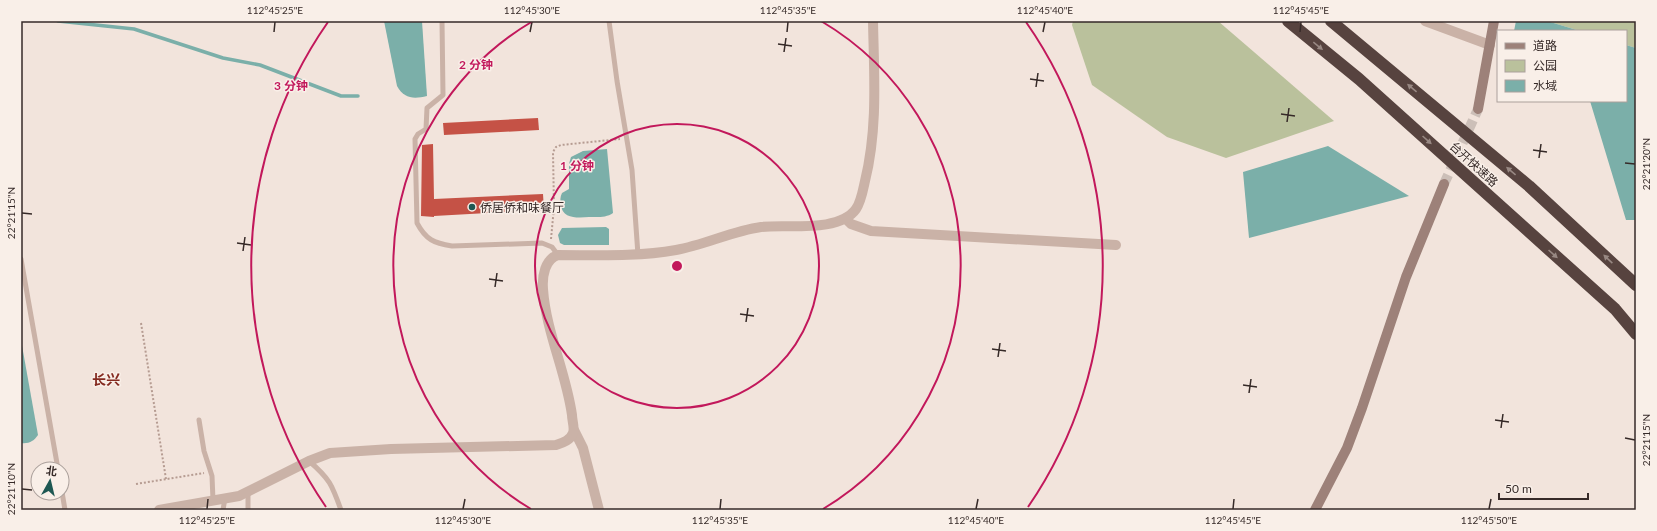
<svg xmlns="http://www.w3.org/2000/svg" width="1657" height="531" font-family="Lato,'Noto Sans SC',sans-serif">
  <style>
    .green { fill: #bac19c }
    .water { fill: #7bafa9 }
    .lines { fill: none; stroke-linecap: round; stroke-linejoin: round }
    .stream { stroke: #7bafa9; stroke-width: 3.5 }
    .building { fill: #c55246 }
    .street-tunnel { stroke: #ccbfb8; stroke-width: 10; stroke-dasharray: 10 5; stroke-linecap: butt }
    .path { stroke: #b69c92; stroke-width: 2; stroke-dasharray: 2 2; stroke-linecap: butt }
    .lane { stroke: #cab2a7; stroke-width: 5 }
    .street { stroke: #cab2a7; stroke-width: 10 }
    .secondary { stroke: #9d8179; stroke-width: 10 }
    .highway { stroke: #57433f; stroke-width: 12 }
    .oneway { fill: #988883 }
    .ticks { fill: none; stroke: #362a28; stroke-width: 1.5 }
    .ring { fill: none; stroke: #c2185b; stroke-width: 2 }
    .poi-dot { fill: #1e5853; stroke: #f9efe8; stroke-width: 1.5 }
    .labels { text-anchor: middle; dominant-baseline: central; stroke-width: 3; stroke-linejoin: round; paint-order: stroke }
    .street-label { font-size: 12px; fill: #362a28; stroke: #f9efe8 }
    .poi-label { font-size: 12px; fill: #362a28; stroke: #f9efe8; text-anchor: start }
    .quarter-label { font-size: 14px; font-weight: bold; fill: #852b21; stroke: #f9efe8 }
    .centre { fill: #c2185b; stroke: #f9efe8; stroke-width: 2 }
    .ring-label { font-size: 12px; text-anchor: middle; font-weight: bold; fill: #c2185b; stroke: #f9efe8; stroke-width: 3; stroke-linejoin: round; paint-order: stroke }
    .neatline { fill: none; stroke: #362a28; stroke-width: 1.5 }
    .ticks-label { font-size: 10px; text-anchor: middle; fill: #362a28 }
  </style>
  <rect width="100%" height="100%" fill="#f2e4dc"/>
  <g class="green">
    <path d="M 1073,21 L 1218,21 L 1334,121 L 1226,158 L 1167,137 L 1092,85 L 1072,25 Z"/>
    <path d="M 1547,21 L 1636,21 L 1636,48 L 1626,45 L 1626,31 L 1580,31 Z"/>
  </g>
  <g class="water">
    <path d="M 384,21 L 422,21 L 427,96 C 414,99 404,99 397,86 Z"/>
    <path d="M 1516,21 L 1547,21 L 1580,31 L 1514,31 Z"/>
    <path d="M 1626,45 L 1636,48 L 1636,220 L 1626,220 L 1590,101 L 1626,101 Z"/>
    <path d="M 1328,146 L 1409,196 L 1249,238 L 1243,172 Z"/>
    <path d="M 607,149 L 613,213 C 606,218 597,217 589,217 C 578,218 562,219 561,205 C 560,201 560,197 562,193 L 569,189 L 569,164 L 571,157 L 583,151 Z"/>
    <path d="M 606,227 L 609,229 L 609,245 L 564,245 L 560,243 L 558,235 L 562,228 Z"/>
    <path d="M 21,340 L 38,435 C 34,441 29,444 21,443 Z"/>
  </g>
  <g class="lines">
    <path class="stream" d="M 58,21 L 134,29 L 223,58 L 260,65 L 341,96 L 358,96"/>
  </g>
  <g class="building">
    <path d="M 538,118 L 539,130 L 444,135 L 443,123 Z"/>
    <path d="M 433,144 L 434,199 L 543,194 L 544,210 L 434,216 L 434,217 L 421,216 L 422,145 Z"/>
  </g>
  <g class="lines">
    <path class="street-tunnel" d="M 1444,184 L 1478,109"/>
    <g class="path">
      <path d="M 551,239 L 554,207 L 553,152 L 556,147 L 561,145 L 620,139"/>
      <path d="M 141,323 L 166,479"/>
      <path d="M 136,484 L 204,473"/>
    </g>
    <g class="lane">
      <path d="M 442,21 L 443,95 L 427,108 L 426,129 L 418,134 L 415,139 L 417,223 C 426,240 434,243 452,246 L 542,243 L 552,247 L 558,255"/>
      <path d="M 609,21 L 617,81 L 632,170 L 638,255"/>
      <path d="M 21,259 L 58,469"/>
      <path d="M 199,420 L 204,451 L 212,476 L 213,500"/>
      <path d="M 309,461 C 330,479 332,485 341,510"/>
      <path d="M 62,492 L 65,510"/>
      <path d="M 248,493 L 248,510"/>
      <path d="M 223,510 L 225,498"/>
    </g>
    <g class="street">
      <path d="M 1425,21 L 1490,45"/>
      <path d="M 846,219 L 851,224 L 871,231 L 1116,245"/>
      <path d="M 574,430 L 583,448 L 599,510"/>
      <path d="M 159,510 L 239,496 L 309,461 L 330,453 L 391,449 L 556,445 C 562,443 570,441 573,433 C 575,428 572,421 572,415 C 566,372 546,332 543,289 C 542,276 545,259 558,255 C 598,255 637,257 676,250 C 705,245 732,231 761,227 C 787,224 839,233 856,209 C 861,202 863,190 865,181 C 878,128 874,75 873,21"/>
    </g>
    <g class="secondary">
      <path d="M 1478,109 L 1494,21"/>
      <path d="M 1315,510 L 1347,448 L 1362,408 L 1406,277 L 1444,184"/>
    </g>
    <g class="highway">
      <path d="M 1288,21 L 1359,79 L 1615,309 L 1636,334"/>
      <path d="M 1331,21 L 1529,186 L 1636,285"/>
    </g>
  </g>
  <defs><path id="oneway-solid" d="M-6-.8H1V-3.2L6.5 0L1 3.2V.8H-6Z"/></defs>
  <g class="oneway">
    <use href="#oneway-solid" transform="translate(1318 46) rotate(39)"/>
    <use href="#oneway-solid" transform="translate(1412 88) rotate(-140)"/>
    <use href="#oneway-solid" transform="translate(1427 140) rotate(42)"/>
    <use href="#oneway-solid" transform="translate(1511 171) rotate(-140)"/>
    <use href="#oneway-solid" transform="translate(1553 254) rotate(42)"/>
    <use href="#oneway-solid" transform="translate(1608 259) rotate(-137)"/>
  </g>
  <path class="ticks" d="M 274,32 L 275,22M 530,32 L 532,22M 787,32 L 788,22M 1043,32 L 1045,22M 1300,32 L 1301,22M 778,44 L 792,46M 784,52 L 786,38M 1030,79 L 1044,81M 1036,87 L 1038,73M 1281,114 L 1295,116M 1287,122 L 1289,108M 1533,150 L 1547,152M 1539,158 L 1541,144M 1625,163 L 1635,164M 22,213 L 32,214M 237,243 L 251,245M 243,251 L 245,237M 489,279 L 503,281M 495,287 L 497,273M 740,314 L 754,316M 746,322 L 748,308M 992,349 L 1006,351M 998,357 L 1000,343M 1243,385 L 1257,387M 1249,393 L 1251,379M 1495,420 L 1509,422M 1501,428 L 1503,414M 1625,438 L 1635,440M 22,489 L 32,490M 207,509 L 208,499M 463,509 L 465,499M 720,509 L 721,499M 976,509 L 978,499M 1233,509 L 1234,499M 1489,509 L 1491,499"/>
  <g class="ring">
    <circle cx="677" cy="266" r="142"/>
    <path d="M531 509A284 284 0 0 1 533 21M821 21A284 284 0 0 1 823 509"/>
    <path d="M326 507A426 426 0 0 1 328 22M1026 22A426 426 0 0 1 1028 507"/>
  </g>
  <circle class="poi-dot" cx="472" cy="207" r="4"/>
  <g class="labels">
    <g class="street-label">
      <text transform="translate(1474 164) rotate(42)">台开快速路</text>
    </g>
    <g class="poi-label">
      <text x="480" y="207">侨居侨和味餐厅</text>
    </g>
    <g class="quarter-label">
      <text x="106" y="379">长兴</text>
    </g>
  </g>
  <circle cx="677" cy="266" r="6" class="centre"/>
  <g class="ring-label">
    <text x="476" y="69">2 分钟</text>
    <text x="291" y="90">3 分钟</text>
    <text x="577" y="170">1 分钟</text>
  </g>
  <rect width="1657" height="531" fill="none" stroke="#f9efe8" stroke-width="44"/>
  <rect x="1497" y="30" width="130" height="72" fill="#f9efe8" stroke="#aba09b"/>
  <rect x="1505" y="43" width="20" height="6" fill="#9d8179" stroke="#aba09b"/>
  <text x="1533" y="50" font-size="12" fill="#362a28">道路</text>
  <rect x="1505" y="60" width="20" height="12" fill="#bac19c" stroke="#aba09b"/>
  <text x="1533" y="70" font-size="12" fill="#362a28">公园</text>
  <rect x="1505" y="80" width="20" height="12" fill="#7bafa9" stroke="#aba09b"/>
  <text x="1533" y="90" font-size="12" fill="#362a28">水域</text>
  <g transform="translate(50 481) rotate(8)"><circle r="19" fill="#f9efe8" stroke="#aba09b"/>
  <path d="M0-3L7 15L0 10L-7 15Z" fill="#1e5853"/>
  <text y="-6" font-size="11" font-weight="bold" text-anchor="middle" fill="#362a28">北</text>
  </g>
  <path d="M1499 493v6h89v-6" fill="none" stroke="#362a28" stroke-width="2"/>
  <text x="1505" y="493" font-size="12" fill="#362a28" stroke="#f9efe8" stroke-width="3" paint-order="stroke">50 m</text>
  <rect x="22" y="22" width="1613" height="487" class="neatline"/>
  <g class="ticks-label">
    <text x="275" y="14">112°45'25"E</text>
    <text x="532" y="14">112°45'30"E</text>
    <text x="788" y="14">112°45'35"E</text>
    <text x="1045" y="14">112°45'40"E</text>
    <text x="1301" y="14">112°45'45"E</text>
    <text transform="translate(1646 164) rotate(-90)" y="4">22°21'20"N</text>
    <text transform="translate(11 213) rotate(-90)" y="4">22°21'15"N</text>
    <text transform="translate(1646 440) rotate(-90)" y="4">22°21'15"N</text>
    <text transform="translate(11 489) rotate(-90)" y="4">22°21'10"N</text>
    <text x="207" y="524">112°45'25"E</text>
    <text x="463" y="524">112°45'30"E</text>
    <text x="720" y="524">112°45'35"E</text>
    <text x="976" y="524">112°45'40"E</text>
    <text x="1233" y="524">112°45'45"E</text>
    <text x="1489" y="524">112°45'50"E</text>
  </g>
</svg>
